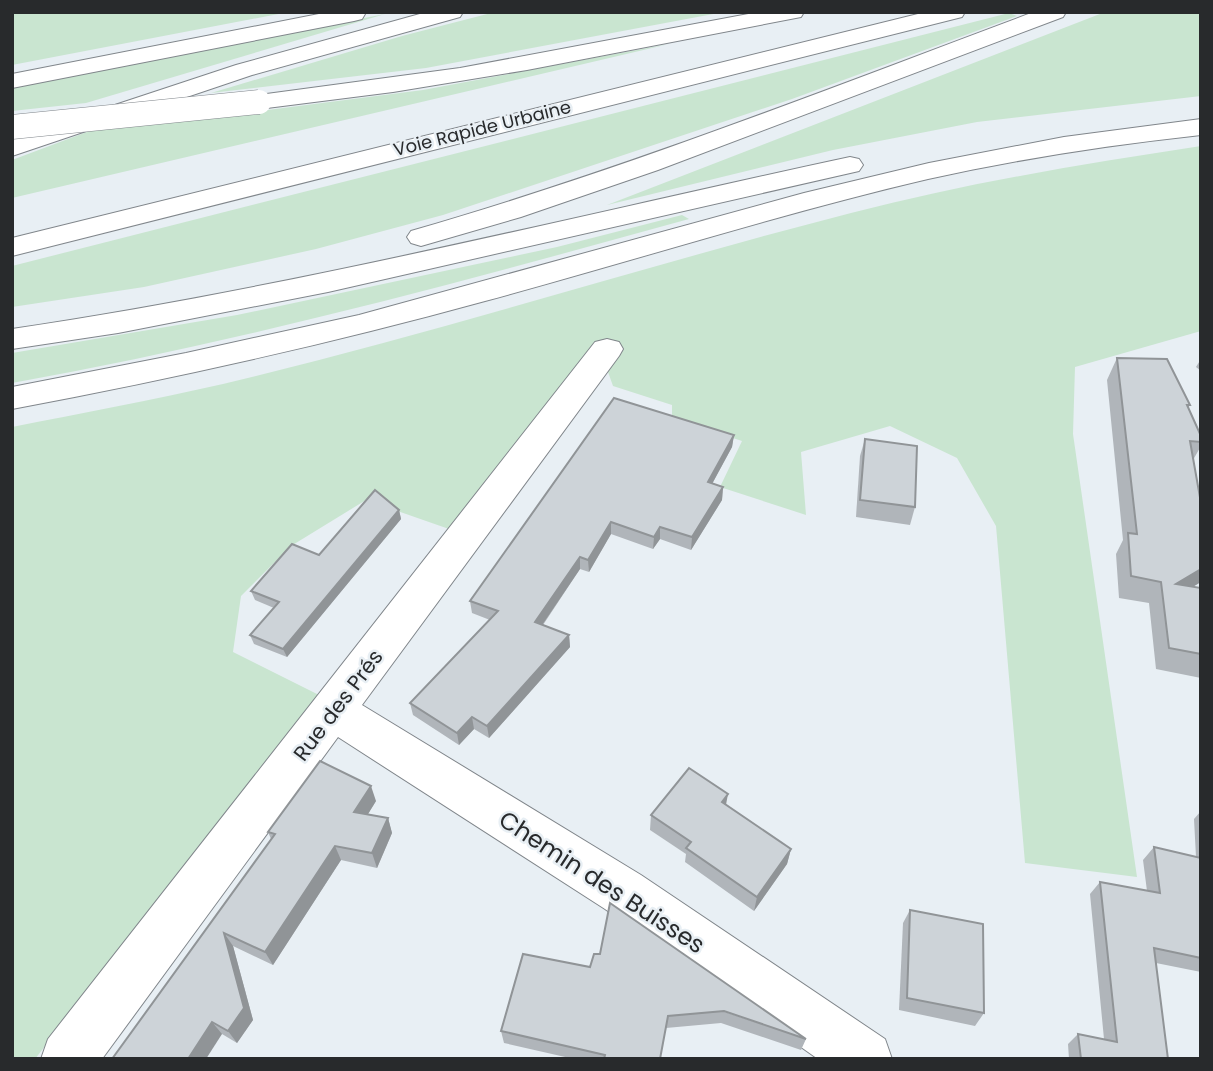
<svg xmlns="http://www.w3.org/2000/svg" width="1213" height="1071" font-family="Poppins,sans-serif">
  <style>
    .green { fill: #c9e5d0 }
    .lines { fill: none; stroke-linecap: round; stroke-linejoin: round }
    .minor-casing { stroke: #80868b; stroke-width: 2 }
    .highway-casing { stroke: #80868b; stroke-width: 2 }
    .minor { fill: #fff; fill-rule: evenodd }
    .highway { fill: #fff; fill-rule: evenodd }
    .highway-bridge-casing { stroke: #80868b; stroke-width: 25; stroke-linecap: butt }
    .highway-bridge { stroke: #fff; stroke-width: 24 }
    .wall { fill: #b0b5ba }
    .shaded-wall { fill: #909497 }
    .building { fill: #cdd3d8; stroke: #909497; stroke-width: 2 }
    .labels { text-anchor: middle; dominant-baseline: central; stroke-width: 5; stroke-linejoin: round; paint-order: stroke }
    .far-street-label { font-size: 18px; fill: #282a2c; stroke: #e8eff4 }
    .street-label { font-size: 21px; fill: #282a2c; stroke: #e8eff4 }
    .near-street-label { font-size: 24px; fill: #282a2c; stroke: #e8eff4 }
  </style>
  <rect width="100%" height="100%" fill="#e8eff4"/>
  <g class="green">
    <path d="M 12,12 L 289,12 L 12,65 Z"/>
    <path d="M 495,12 L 724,12 L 426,68 L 211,93 L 402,36 Z"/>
    <path d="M 1105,12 L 1201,12 L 1201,96 L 977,122 L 833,150 L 607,205 Z"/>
    <path d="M 1009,13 L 1017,16 L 792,99 L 443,215 L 316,249 L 144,287 L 12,307 L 12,266 Z"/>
    <path d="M 385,14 L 86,103 L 12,111 L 12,86 Z"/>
    <path d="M 669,44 L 12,198 L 12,160 L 100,127 L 253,112 L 423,90 Z"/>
    <path d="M 1201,146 L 1201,331 L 1075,367 L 1073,434 L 1137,877 L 1025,863 L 996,526 L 957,458 L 890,426 L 801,452 L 806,515 L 720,487 L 742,441 L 672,418 L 672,405 L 613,386 L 608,372 L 571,373 L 449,529 L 366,500 L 291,546 L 241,596 L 233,652 L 319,695 L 35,1059 L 12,1059 L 12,427 C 82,413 153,400 223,384 C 434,334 641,267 851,213 C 966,183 1083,164 1201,146 Z"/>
    <path d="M 682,215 L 689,219 C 465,281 241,342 12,383 L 12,353 L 237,315 L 557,247 Z"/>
  </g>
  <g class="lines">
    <defs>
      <path id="minor" d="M 607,339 L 619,342 L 623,349 L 619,356 L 362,705 L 641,875 L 885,1039 L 892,1059 L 818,1059 L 605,909 L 338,737 L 102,1059 L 41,1059 L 48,1039 L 595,342 Z"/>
      <g id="highway">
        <path d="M 329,12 L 365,14 L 362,19 L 354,21 L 12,88 L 12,74 Z"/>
        <path d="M 427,12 L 463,12 L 460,17 L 252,75 L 12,156 L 12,139 L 236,65 Z"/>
        <path d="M 759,12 L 804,12 L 801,17 L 527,70 L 393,92 L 259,109 L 250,107 L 247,102 L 250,97 L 259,95 L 460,68 Z"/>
        <path d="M 926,12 L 965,12 L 962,17 L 12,256 L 12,238 Z"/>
        <path d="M 1034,12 L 1066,12 L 1063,17 L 658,170 L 521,217 L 421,246 L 411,243 L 407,237 L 411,231 C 623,170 828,89 1034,12 Z"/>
        <path d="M 1201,119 L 1201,135 C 1109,145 1018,159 928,179 C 779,214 633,261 485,301 C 329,344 171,379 12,409 L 12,387 L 186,353 L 359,315 L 804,193 L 929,163 L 1064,137 Z"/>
        <path d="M 850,157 L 859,159 L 863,165 L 859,171 L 328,292 L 118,333 L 12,349 L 12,329 C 295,287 571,217 850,157 Z"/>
      </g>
    </defs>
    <use href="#minor" class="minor-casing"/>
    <use href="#highway" class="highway-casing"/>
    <use href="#minor" class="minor"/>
    <use href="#highway" class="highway"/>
    <defs>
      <path id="highway-bridge" d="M 12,127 L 259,102"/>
    </defs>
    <use href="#highway-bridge" class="highway-bridge-casing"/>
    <use href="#highway-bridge" class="highway-bridge"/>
  </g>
  <g class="wall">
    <path d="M 1117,358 L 1190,405 L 1188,408 L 1201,436 L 1201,446 L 1193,460 L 1193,587 L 1201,588 L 1201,678 L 1156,669 L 1149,603 L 1119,598 L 1116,554 L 1123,540 L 1107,380 Z"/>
    <path d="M 1201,359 L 1201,371 L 1196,367 Z"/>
    <path d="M 734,435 L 732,447 L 712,484 L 723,487 L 722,500 L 691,550 L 660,539 L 653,549 L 611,534 L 589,572 L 580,569 L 543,625 L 569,635 L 570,647 L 489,738 L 474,729 L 459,745 L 413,715 L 410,703 L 490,620 L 472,613 L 470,601 Z"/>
    <path d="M 865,439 L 915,507 L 910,525 L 856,517 L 860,456 Z"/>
    <path d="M 399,510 L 401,519 L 287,657 L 254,644 L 250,635 L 274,608 L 255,600 L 251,591 Z"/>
    <path d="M 376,801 L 368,814 L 388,818 L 392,833 L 377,868 L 341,860 L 273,965 L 233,946 L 253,1020 L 237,1043 L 222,1034 L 112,1059 L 271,839 L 268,832 Z"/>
    <path d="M 726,805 L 791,849 L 787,864 L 754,911 L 685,862 L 686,854 L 650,830 L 651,815 Z"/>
    <path d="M 1201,811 L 1201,972 L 1156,963 L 1168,1059 L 1069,1059 L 1068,1044 L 1078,1034 L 1104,1039 L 1090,894 L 1100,882 L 1147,891 L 1143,860 L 1154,847 L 1196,857 L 1194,819 Z"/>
    <path d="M 910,910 L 984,1013 L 975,1026 L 899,1010 L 903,923 Z"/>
    <path d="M 590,967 L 806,1039 L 801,1050 L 721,1023 L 666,1028 L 660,1059 L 574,1059 L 504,1043 L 501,1031 Z"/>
  </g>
  <g class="shaded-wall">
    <path d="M 734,435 L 732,447 L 706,495 L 708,482 Z"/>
    <path d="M 723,487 L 722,500 L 691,550 L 692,537 Z"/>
    <path d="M 399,510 L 401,519 L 287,657 L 283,649 Z"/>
    <path d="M 611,522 L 611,534 L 589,572 L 588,560 Z"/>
    <path d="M 660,527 L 660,539 L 653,549 L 654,537 Z"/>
    <path d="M 580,557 L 580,569 L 536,634 L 535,622 Z"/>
    <path d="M 1201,569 L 1201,582 L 1163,605 L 1176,584 Z"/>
    <path d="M 569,635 L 570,647 L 489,738 L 487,726 Z"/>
    <path d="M 472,717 L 474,729 L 459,745 L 457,733 Z"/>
    <path d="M 371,786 L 376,801 L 360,827 L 354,812 Z"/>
    <path d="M 728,794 L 725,810 L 722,802 Z"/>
    <path d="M 388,818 L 392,833 L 377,868 L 372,853 Z"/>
    <path d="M 335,846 L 341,860 L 273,965 L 265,952 Z"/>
    <path d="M 791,849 L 787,864 L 754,911 L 757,897 Z"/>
    <path d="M 224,933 L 233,946 L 253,1020 L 237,1043 L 228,1031 Z"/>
    <path d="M 212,1022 L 222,1034 L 206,1059 L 188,1059 Z"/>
  </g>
  <g class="building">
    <path d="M 1117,358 L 1167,359 L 1190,405 L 1187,405 L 1201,436 L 1201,442 L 1190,441 L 1201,503 L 1201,569 L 1176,584 L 1201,588 L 1201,654 L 1169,648 L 1161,582 L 1131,576 L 1128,533 L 1137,534 Z"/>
    <path d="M 614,398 L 734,435 L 708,482 L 723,487 L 692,537 L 660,527 L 654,537 L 611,522 L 588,560 L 580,557 L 535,622 L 569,635 L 487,726 L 472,717 L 457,733 L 410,703 L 498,611 L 470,601 Z"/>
    <path d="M 865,439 L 917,446 L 915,507 L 860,500 Z"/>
    <path d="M 375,490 L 399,510 L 283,649 L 250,635 L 279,602 L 251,591 L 292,544 L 319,555 Z"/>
    <path d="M 320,761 L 371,786 L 354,812 L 388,818 L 372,853 L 335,846 L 265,952 L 224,933 L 244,1008 L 228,1031 L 212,1022 L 188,1059 L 112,1059 L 275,834 L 268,832 Z"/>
    <path d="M 689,768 L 728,794 L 722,802 L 791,849 L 757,897 L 686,848 L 691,842 L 651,815 Z"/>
    <path d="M 1154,847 L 1201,858 L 1201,958 L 1154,948 L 1168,1059 L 1081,1059 L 1078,1034 L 1117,1042 L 1100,882 L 1160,893 Z"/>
    <path d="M 610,903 L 806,1039 L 724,1011 L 668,1016 L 660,1059 L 604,1059 L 605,1055 L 501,1031 L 523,954 L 590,967 L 594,954 L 600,954 Z"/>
    <path d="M 910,910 L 983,924 L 984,1013 L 907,998 Z"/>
  </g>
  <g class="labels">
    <g class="far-street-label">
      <text transform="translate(482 128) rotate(-14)">Voie Rapide Urbaine</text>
    </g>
    <g class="street-label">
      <text transform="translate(338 705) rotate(-53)">Rue des Prés</text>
    </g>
    <g class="near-street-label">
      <text transform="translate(602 882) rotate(33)">Chemin des Buisses</text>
    </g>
  </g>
  <rect width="1213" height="1071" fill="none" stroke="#282a2c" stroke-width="28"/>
</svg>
